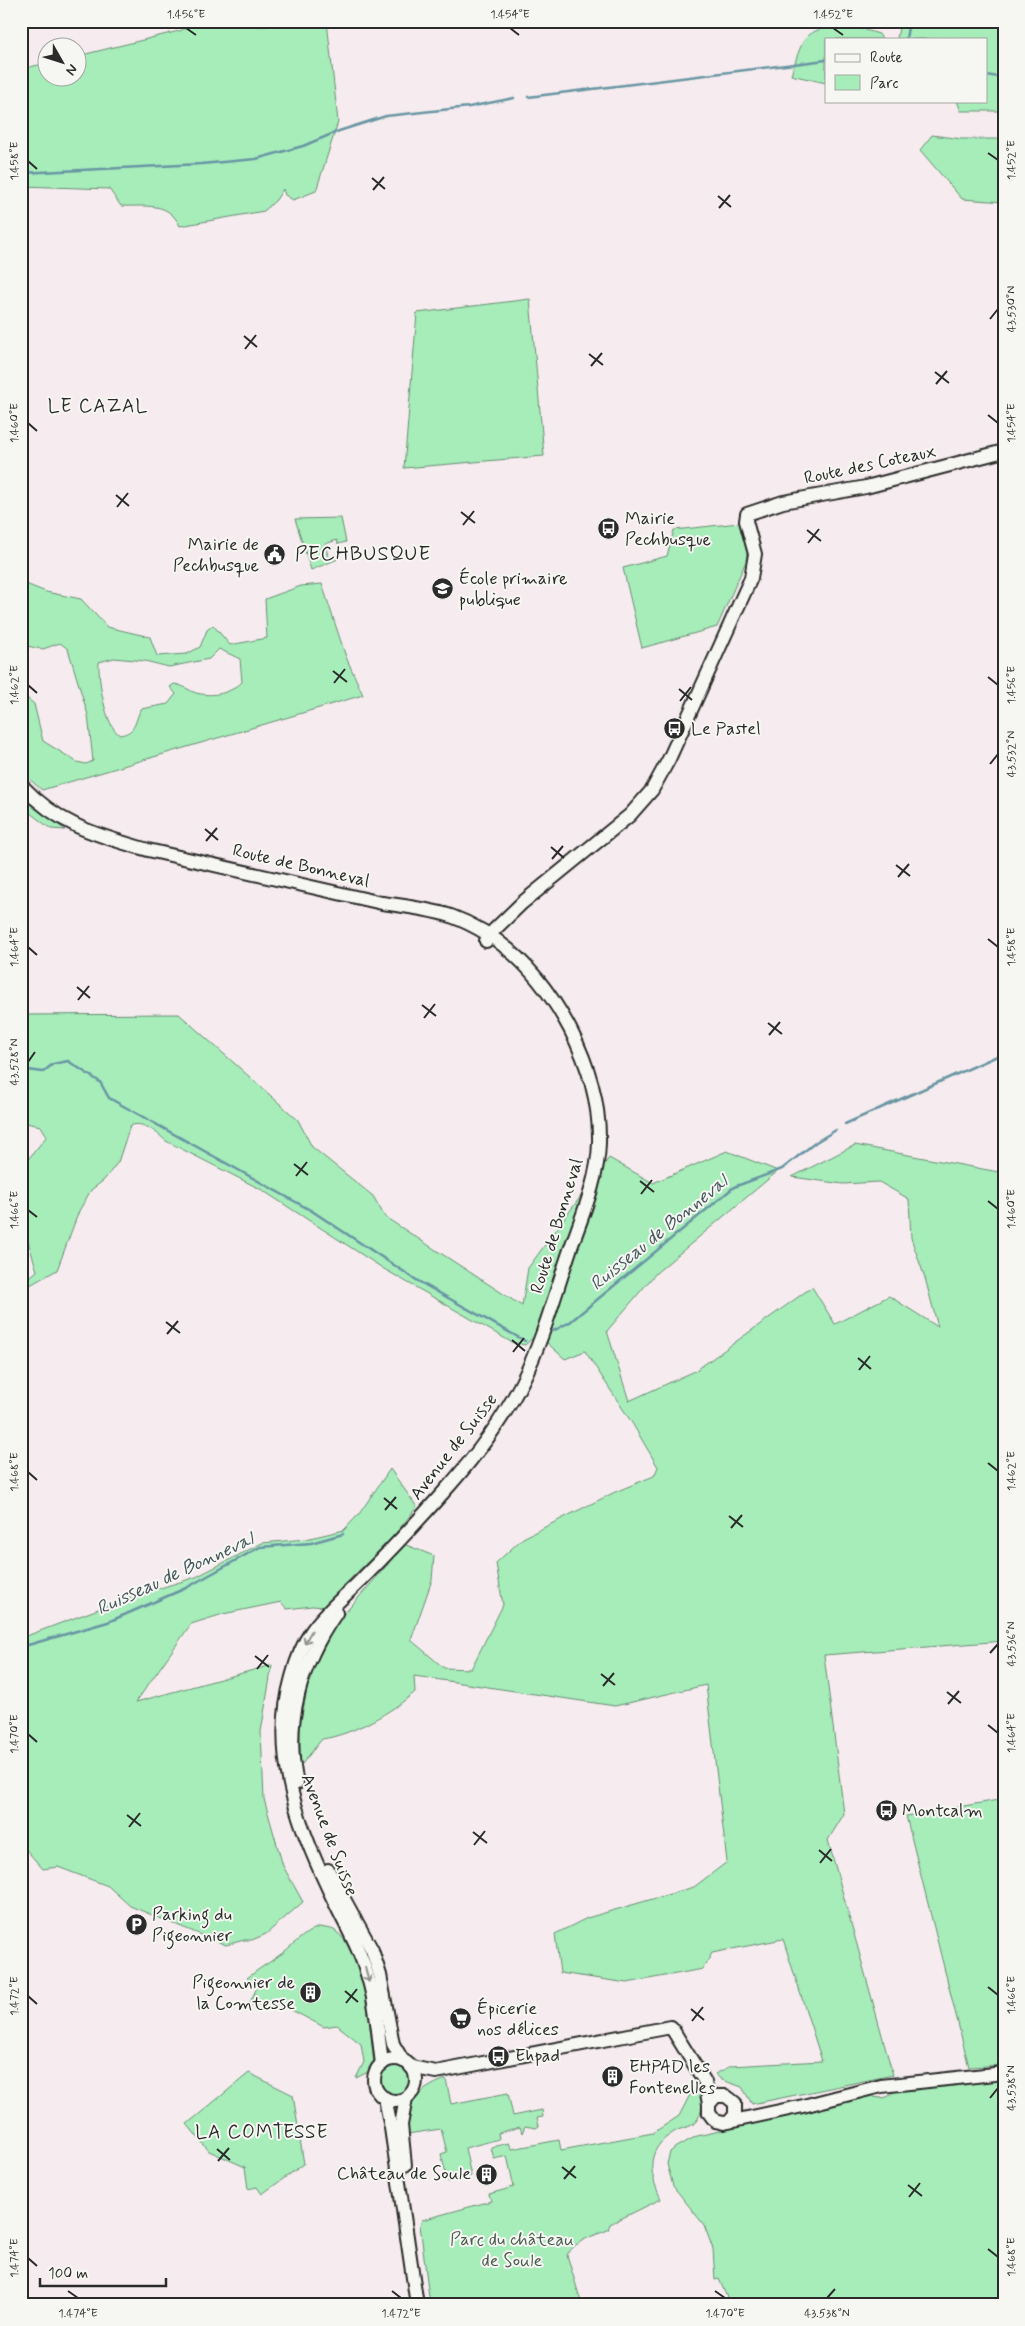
<svg xmlns="http://www.w3.org/2000/svg" width="1025" height="2326" font-family="Mynerve,sans-serif">
  <style>
    .green { fill: #a6edba; stroke: #688c72; fill-rule: evenodd }
    .lines { fill: none; stroke-linecap: round; stroke-linejoin: round }
    .stream { stroke: #6995a3; stroke-width: 2.5 }
    .minor-casing { stroke: #2b2b2b; stroke-width: 16 }
    .minor { stroke: #f6f6f2; stroke-width: 12 }
    .oneway { stroke: #90908e }
    .ticks { fill: none; stroke: #2b2b2b; stroke-width: 2 }
    .labels { text-anchor: middle; dominant-baseline: central; stroke-width: 4; stroke-linejoin: round; paint-order: stroke }
    .street-label { font-size: 18px; fill: #2b2b2b; stroke: #f6f6f2 }
    .poi-label { font-size: 18px; fill: #2b2b2b; stroke: #f6f6f2; text-anchor: start }
    .park-label { font-size: 18px; fill: #4a5c4f; stroke: #f6f6f2 }
    .neighbourhood-label { font-size: 19px; letter-spacing: 1px; fill: #2b2b2b; stroke: #f6f6f2 }
    .water-label { font-size: 19px; font-style: italic; fill: #45575d; stroke: #f6f6f2 }
    .quarter-label { font-size: 20px; letter-spacing: 1px; fill: #2b2b2b; stroke: #f6f6f2 }
    .neatline { fill: none; stroke: #2b2b2b; stroke-width: 2 }
    .ticks-label { font-size: 12px; text-anchor: middle; fill: #2b2b2b }
  </style>
  <rect width="100%" height="100%" fill="#f6ecef"/>
  <filter id="ink" filterUnits="userSpaceOnUse"><feTurbulence type="fractalNoise" baseFrequency=".02" numOctaves="2"/><feDisplacementMap in="SourceGraphic" scale="10" xChannelSelector="R" yChannelSelector="G"/><feConvolveMatrix kernelMatrix="1 2 1 2 8 2 1 2 1" color-interpolation-filters="sRGB"/></filter>
  <g filter="url(#ink)">
    <g class="green">
      <path d="M 204,21 L 251,21 L 256,26 L 267,26 L 269,21 L 327,21 L 338,122 L 316,191 L 293,200 L 285,195 L 283,189 L 276,200 L 264,211 L 180,226 C 168,201 147,207 121,206 L 109,189 L 21,186 L 21,69 L 47,63 L 48,78 L 78,78 L 78,56 L 179,31 Z"/>
      <path d="M 900,21 L 1004,21 L 1004,111 L 961,111 L 957,101 L 986,101 L 986,39 L 897,39 Z"/>
      <path d="M 845,24 L 879,34 L 882,39 L 826,39 L 826,83 L 791,75 C 804,35 802,31 845,24 Z"/>
      <path d="M 932,135 L 962,139 L 1004,139 L 1004,202 L 962,199 L 920,150 Z"/>
      <path d="M 530,299 L 544,456 L 404,468 L 417,313 Z"/>
      <path d="M 341,518 L 346,542 L 338,544 L 337,540 L 325,544 L 328,556 L 332,558 L 337,556 L 338,559 L 311,570 L 295,519 Z"/>
      <path d="M 739,523 L 747,553 L 746,561 L 717,627 L 642,648 L 623,568 L 667,556 L 674,530 Z"/>
      <path d="M 21,582 L 46,592 L 81,599 L 107,627 L 150,637 L 157,656 L 187,654 L 200,647 L 207,630 L 213,625 L 230,645 L 267,638 L 265,599 L 301,586 L 322,584 L 346,657 L 363,695 L 42,790 L 21,772 L 21,693 L 34,704 L 43,741 L 77,762 L 86,764 L 93,761 L 88,715 L 68,649 L 60,643 L 43,649 L 21,645 ZM 219,649 L 240,659 L 242,682 C 230,694 212,697 196,693 C 188,690 183,685 174,684 L 170,687 L 176,694 L 168,704 L 141,709 C 134,722 137,732 120,735 C 105,727 98,678 99,662 L 114,658 L 145,661 L 169,667 L 209,659 Z"/>
      <path d="M 21,795 L 65,830 L 51,829 L 21,806 Z"/>
      <path d="M 179,1014 L 298,1120 L 312,1147 L 373,1196 L 385,1217 L 522,1306 L 528,1268 L 609,1158 L 653,1183 L 727,1151 L 778,1171 L 656,1273 L 607,1331 L 629,1401 L 695,1371 L 812,1287 L 835,1324 L 889,1296 L 938,1327 L 925,1278 L 911,1238 L 909,1199 L 879,1182 L 843,1184 L 792,1177 L 855,1145 L 1004,1173 L 1004,1641 L 824,1655 L 844,1814 L 828,1840 L 893,2075 L 752,2104 L 742,2087 L 722,2080 L 715,2074 L 731,2066 L 822,2061 L 783,1939 L 712,1953 L 703,1969 L 627,1983 L 560,1973 L 555,1934 L 587,1918 L 694,1887 L 727,1862 L 706,1685 L 615,1706 L 414,1676 L 415,1692 C 392,1712 352,1735 322,1739 L 302,1764 L 300,1760 L 300,1725 L 310,1675 L 337,1622 L 389,1563 L 390,1540 L 339,1590 L 325,1607 L 312,1606 L 287,1609 L 281,1602 L 223,1614 L 191,1624 L 136,1702 L 272,1665 L 261,1732 L 264,1799 L 283,1866 L 303,1902 L 266,1934 L 252,1940 L 244,1940 L 226,1945 L 130,1906 L 108,1886 L 58,1867 L 43,1869 L 21,1844 L 21,1638 L 125,1599 L 196,1577 L 262,1543 L 306,1539 L 344,1530 L 359,1514 L 390,1469 L 417,1507 L 391,1539 L 434,1556 L 432,1580 L 411,1640 L 444,1668 L 471,1669 L 503,1605 L 496,1563 L 523,1538 L 615,1492 L 654,1476 L 658,1467 L 632,1423 L 585,1351 L 565,1359 L 537,1334 L 525,1345 L 511,1342 L 384,1269 L 262,1190 L 166,1141 C 157,1133 143,1120 130,1126 L 118,1162 L 104,1180 L 91,1190 L 79,1211 L 57,1270 L 21,1290 L 21,1279 L 31,1276 L 37,1271 L 21,1218 L 21,1168 L 47,1136 L 41,1126 L 21,1122 L 21,1015 Z"/>
      <path d="M 1004,1799 L 1004,2065 L 969,2067 L 906,1816 Z"/>
      <path d="M 319,1927 C 324,1928 330,1928 334,1930 C 366,1951 370,2029 374,2064 L 368,2072 L 356,2078 L 364,2062 L 361,2044 L 337,2025 L 324,2027 L 280,2004 L 249,2005 L 257,1987 L 247,1978 C 257,1970 267,1964 277,1957 C 292,1947 302,1933 319,1927 Z"/>
      <circle cx="395" cy="2080" r="14"/>
      <path d="M 249,2073 L 293,2095 L 304,2164 L 262,2194 L 257,2187 L 248,2189 L 245,2167 L 209,2151 L 187,2124 Z"/>
      <path d="M 446,2079 L 451,2104 L 508,2093 L 513,2116 L 542,2110 L 543,2117 L 537,2118 L 539,2126 L 536,2128 L 525,2126 L 522,2133 L 520,2127 L 498,2133 L 499,2139 L 465,2148 L 471,2176 L 448,2182 L 441,2154 L 447,2152 L 441,2129 L 407,2134 C 407,2104 416,2090 446,2079 Z"/>
      <path d="M 1004,2079 L 1004,2305 L 734,2305 L 732,2301 L 729,2302 L 719,2279 L 715,2280 L 713,2249 L 704,2225 L 673,2186 L 667,2164 L 670,2152 L 676,2147 L 697,2136 L 798,2114 L 873,2093 L 874,2097 C 882,2099 891,2098 894,2090 L 952,2086 Z"/>
      <path d="M 696,2083 L 700,2085 C 703,2097 704,2117 692,2125 C 687,2128 680,2128 674,2132 C 646,2149 648,2171 661,2199 L 610,2224 L 608,2230 C 593,2236 576,2240 567,2255 L 582,2305 L 430,2305 L 420,2225 L 422,2220 L 491,2201 L 489,2194 L 514,2187 L 507,2156 L 494,2159 L 491,2147 L 509,2143 L 512,2149 L 559,2140 L 561,2150 L 653,2133 L 679,2116 Z"/>
    </g>
    <g class="lines">
      <g class="stream">
        <path d="M 906,39 L 909,21"/>
        <path d="M 986,75 L 1004,78"/>
        <path d="M 528,97 L 826,60"/>
        <path d="M 21,173 L 201,164 L 256,159 L 303,146 L 339,131 L 386,116 L 469,107 L 514,98"/>
        <path d="M 21,1069 L 43,1072 L 53,1064 L 68,1061 L 100,1082 L 109,1098 L 312,1211 L 418,1281 L 525,1341"/>
        <path d="M 845,1124 L 1004,1053"/>
        <path d="M 553,1331 L 570,1322 L 734,1187 L 782,1169 L 816,1142 L 836,1130"/>
        <path d="M 21,1647 L 108,1622 L 186,1588 L 260,1547 L 311,1543 L 343,1534"/>
      </g>
      <defs>
        <g id="minor">
          <path d="M 21,785 C 60,826 96,835 148,850 L 382,903 C 405,906 429,909 451,916 C 506,936 543,978 570,1029 C 588,1064 600,1103 599,1143 C 598,1180 582,1216 570,1250 C 555,1294 543,1340 522,1382 C 502,1422 471,1462 441,1495 C 416,1523 391,1550 364,1577 C 347,1595 325,1611 311,1632 C 302,1645 296,1662 292,1677 C 269,1758 301,1832 336,1905 C 346,1926 358,1946 365,1968 C 376,1999 378,2033 382,2064"/>
          <path d="M 486,941 L 491,933 L 522,903 L 630,815 L 652,790 L 669,759 L 751,578 L 755,554 L 746,521 L 747,514 L 783,502 L 866,487 L 1004,451"/>
          <path d="M 297,1783 C 283,1723 301,1663 336,1613"/>
          <path d="M 328,1870 L 372,1950 L 380,1975 L 393,2044 L 403,2061"/>
          <circle cx="395" cy="2080" r="21"/>
          <path d="M 411,2067 L 436,2072 L 671,2027 L 705,2082 L 709,2104"/>
          <path d="M 385,2098 L 391,2128 L 417,2305"/>
          <path d="M 729,2122 L 735,2115 L 735,2103 L 726,2096 L 716,2096 L 709,2104 L 709,2113 L 715,2121 L 724,2123 L 803,2106 L 881,2086 L 1004,2073"/>
          <path d="M 405,2165 L 401,2125 L 406,2098"/>
        </g>
      </defs>
      <use href="#minor" class="minor-casing"/>
      <use href="#minor" class="minor"/>
    </g>
    <defs><path id="oneway-shaft" d="M-6 0H5M1.5-3L5.5 0L1.5 3" fill="none" stroke-width="1.6" stroke-linecap="round" stroke-linejoin="round" transform="scale(1.25)"/></defs>
    <g class="oneway">
      <use href="#oneway-shaft" transform="translate(308 1637) rotate(120)"/>
      <use href="#oneway-shaft" transform="translate(367 1975) rotate(75)"/>
    </g>
  </g>
  <path class="ticks" d="M 186,28 L 196,35M 510,28 L 519,35M 833,28 L 843,35M 988,153 L 998,160M 28,161 L 37,169M 372,178 L 385,189M 373,190 L 384,177M 718,196 L 731,207M 719,208 L 730,195M 990,319 L 998,309M 244,336 L 257,347M 245,349 L 256,335M 589,354 L 603,365M 591,366 L 602,353M 935,372 L 949,383M 936,384 L 947,371M 988,415 L 998,423M 28,423 L 37,431M 116,495 L 129,506M 117,507 L 128,493M 461,512 L 475,523M 463,525 L 474,511M 807,530 L 821,541M 808,543 L 819,529M 333,671 L 347,682M 988,677 L 998,685M 334,683 L 345,669M 28,685 L 37,693M 679,689 L 692,700M 680,701 L 691,687M 990,764 L 998,754M 205,829 L 218,840M 206,841 L 217,828M 551,847 L 564,858M 552,859 L 563,846M 896,865 L 910,876M 898,877 L 909,864M 988,939 L 998,947M 28,947 L 37,955M 77,987 L 90,998M 78,1000 L 89,986M 422,1005 L 436,1016M 424,1018 L 435,1004M 768,1023 L 782,1034M 769,1035 L 780,1022M 28,1062 L 35,1052M 294,1164 L 308,1175M 296,1176 L 307,1162M 640,1181 L 654,1192M 641,1194 L 652,1180M 988,1201 L 998,1209M 28,1210 L 37,1217M 166,1322 L 180,1333M 167,1334 L 178,1321M 512,1340 L 525,1351M 513,1352 L 524,1338M 858,1358 L 871,1369M 859,1370 L 870,1356M 988,1463 L 998,1471M 28,1472 L 37,1480M 384,1498 L 397,1509M 385,1510 L 396,1497M 729,1516 L 743,1527M 731,1528 L 742,1515M 990,1653 L 998,1644M 255,1656 L 269,1667M 257,1669 L 268,1655M 601,1674 L 615,1685M 603,1686 L 614,1673M 947,1692 L 961,1703M 948,1704 L 959,1691M 988,1725 L 998,1733M 28,1734 L 37,1742M 127,1815 L 141,1826M 129,1827 L 140,1813M 473,1832 L 487,1843M 474,1845 L 485,1831M 819,1850 L 832,1861M 820,1863 L 831,1849M 988,1987 L 998,1995M 345,1991 L 358,2002M 28,1996 L 37,2004M 346,2003 L 357,1989M 691,2009 L 704,2020M 692,2021 L 703,2007M 990,2098 L 998,2088M 217,2149 L 230,2160M 218,2161 L 229,2148M 562,2167 L 576,2178M 564,2179 L 575,2166M 908,2185 L 922,2196M 909,2197 L 920,2183M 988,2249 L 998,2257M 28,2258 L 37,2266M 68,2291 L 78,2298M 392,2291 L 401,2298M 715,2291 L 725,2298M 827,2298 L 835,2289"/>
  <defs>
    <symbol id="bus-disc" viewBox="-11 -11 22 22"><circle r="9.5" fill="#2b2b2b" stroke="#f6f6f2"/><path d="M-5-6H5V4H4V6H2V4H-2V6H-4V4H-5ZM-3.5-4V0h7V-4ZM-3.5 1.2v1.5H-2V1.2ZM2 1.2v1.5H3.5V1.2Z" fill="#fff"/></symbol>
    <symbol id="civic-disc" viewBox="-11 -11 22 22"><circle r="9.5" fill="#2b2b2b" stroke="#f6f6f2"/><path d="M-.6-6.5H3V-4.5H.6V-3L4-1V1h2V6H-6V1h2V-1L-.6-3ZM-1.2 2.5V6h2.4V2.5Z" fill="#fff"/></symbol>
    <symbol id="school-disc" viewBox="-11 -11 22 22"><circle r="9.5" fill="#2b2b2b" stroke="#f6f6f2"/><path d="M0-5L7-2L0 1L-7-2ZM-4 1L0 2.5L4 1V4Q0 6-4 4Z" fill="#fff"/></symbol>
    <symbol id="parking-disc" viewBox="-11 -11 22 22"><circle r="9.5" fill="#2b2b2b" stroke="#f6f6f2"/><path d="M-3.5-5.5H1a3.5 3.5 0 0 1 0 7H-1V5.5H-3.5ZM-1-3.4V-.6H.8a1.4 1.4 0 0 0 0-2.8Z" fill="#fff"/></symbol>
    <symbol id="building-disc" viewBox="-11 -11 22 22"><circle r="9.5" fill="#2b2b2b" stroke="#f6f6f2"/><path d="M-4-6H4V6H1V3H-1V6H-4ZM-2.5-4.3h1.7v1.8h-1.7ZM.8-4.3h1.7v1.8H.8ZM-2.5-1h1.7V.8h-1.7ZM.8-1h1.7V.8H.8Z" fill="#fff"/></symbol>
    <symbol id="supermarket-disc" viewBox="-11 -11 22 22"><circle r="9.5" fill="#2b2b2b" stroke="#f6f6f2"/><path d="M-6-5.5h2.5l.6 2H6L4.5 2H-2.5L-4.4-4H-6ZM-1.5 3.2a1.3 1.3 0 1 0 .1 0ZM3 3.2a1.3 1.3 0 1 0 .1 0Z" fill="#fff"/></symbol>
  </defs>
  <g fill-rule="evenodd">
    <use href="#bus-disc" x="596" y="516" width="25" height="25"/>
    <use href="#civic-disc" x="262" y="542" width="25" height="25"/>
    <use href="#school-disc" x="430" y="576" width="25" height="25"/>
    <use href="#bus-disc" x="662" y="716" width="25" height="25"/>
    <use href="#bus-disc" x="874" y="1798" width="25" height="25"/>
    <use href="#parking-disc" x="124" y="1912" width="25" height="25"/>
    <use href="#building-disc" x="298" y="1980" width="25" height="25"/>
    <use href="#supermarket-disc" x="448" y="2006" width="25" height="25"/>
    <use href="#bus-disc" x="486" y="2044" width="25" height="25"/>
    <use href="#building-disc" x="600" y="2064" width="25" height="25"/>
    <use href="#building-disc" x="474" y="2162" width="25" height="25"/>
  </g>
  <g class="labels">
    <g class="street-label">
      <text transform="translate(870 465) rotate(-12)">Route des Coteaux</text>
      <text transform="translate(301 866) rotate(13)">Route de Bonneval</text>
      <text transform="translate(557 1226) rotate(-73)">Route de Bonneval</text>
      <text transform="translate(454 1447) rotate(-52)">Avenue de Suisse</text>
      <text transform="translate(329 1835) rotate(69)">Avenue de Suisse</text>
    </g>
    <g class="poi-label">
      <text x="625" y="519">Mairie<tspan x="625" dy="21">Pechbusque</tspan></text>
      <text x="259" y="545" text-anchor="end">Mairie de<tspan x="259" dy="21">Pechbusque</tspan></text>
      <text x="459" y="579">École primaire<tspan x="459" dy="21">publique</tspan></text>
      <text x="691" y="729">Le Pastel</text>
      <text x="902" y="1811">Montcalm</text>
      <text x="152" y="1915">Parking du<tspan x="152" dy="21">Pigeonnier</tspan></text>
      <text x="295" y="1983" text-anchor="end">Pigeonnier de<tspan x="295" dy="21">la Comtesse</tspan></text>
      <text x="477" y="2009">Épicerie<tspan x="477" dy="21">nos délices</tspan></text>
      <text x="515" y="2056">Ehpad</text>
      <text x="629" y="2067">EHPAD les<tspan x="629" dy="21">Fontenelles</tspan></text>
      <text x="471" y="2174" text-anchor="end">Château de Soule</text>
    </g>
    <g class="park-label">
      <text x="512" y="2240">Parc du château<tspan x="512" dy="21">de Soule</tspan></text>
    </g>
    <g class="neighbourhood-label">
      <text x="98" y="406">LE CAZAL</text>
      <text x="262" y="2132">LA COMTESSE</text>
    </g>
    <g class="water-label">
      <text transform="translate(659 1233) rotate(-39)">Ruisseau de Bonneval</text>
      <text transform="translate(175 1574) rotate(-25)">Ruisseau de Bonneval</text>
    </g>
    <g class="quarter-label">
      <text x="363" y="554">PECHBUSQUE</text>
    </g>
  </g>
  <rect width="1025" height="2326" fill="none" stroke="#f6f6f2" stroke-width="55"/>
  <rect x="825" y="38" width="162" height="65" fill="#f6f6f2" stroke="#a5a5a2"/>
  <rect x="835" y="54" width="25" height="8" fill="#f6f6f2" stroke="#a5a5a2"/>
  <text x="870" y="62" font-size="15" fill="#2b2b2b">Route</text>
  <rect x="835" y="75" width="25" height="15" fill="#a6edba" stroke="#a5a5a2"/>
  <text x="870" y="88" font-size="15" fill="#2b2b2b">Parc</text>
  <g transform="translate(62 62) rotate(129)"><circle r="24" fill="#f6f6f2" stroke="#a5a5a2"/>
  <path d="M0-4L9 19L0 12L-9 19Z" fill="#2b2b2b"/>
  <text y="-8" font-size="14" font-weight="bold" text-anchor="middle" fill="#2b2b2b">N</text>
  </g>
  <path d="M40 2278v8h126v-8" fill="none" stroke="#2b2b2b" stroke-width="2.5"/>
  <text x="48" y="2278" font-size="15" fill="#2b2b2b" stroke="#f6f6f2" stroke-width="4" paint-order="stroke">100 m</text>
  <rect x="28" y="28" width="970" height="2270" class="neatline"/>
  <g class="ticks-label">
    <text x="186" y="18">1.456°E</text>
    <text x="510" y="18">1.454°E</text>
    <text x="833" y="18">1.452°E</text>
    <text transform="translate(1011 160) rotate(-90)" y="4">1.452°E</text>
    <text transform="translate(14 161) rotate(-90)" y="4">1.458°E</text>
    <text transform="translate(1011 309) rotate(-90)" y="4">43.530°N</text>
    <text transform="translate(1011 423) rotate(-90)" y="4">1.454°E</text>
    <text transform="translate(14 423) rotate(-90)" y="4">1.460°E</text>
    <text transform="translate(1011 685) rotate(-90)" y="4">1.456°E</text>
    <text transform="translate(14 685) rotate(-90)" y="4">1.462°E</text>
    <text transform="translate(1011 754) rotate(-90)" y="4">43.532°N</text>
    <text transform="translate(1011 947) rotate(-90)" y="4">1.458°E</text>
    <text transform="translate(14 947) rotate(-90)" y="4">1.464°E</text>
    <text transform="translate(14 1062) rotate(-90)" y="4">43.528°N</text>
    <text transform="translate(1011 1209) rotate(-90)" y="4">1.460°E</text>
    <text transform="translate(14 1210) rotate(-90)" y="4">1.466°E</text>
    <text transform="translate(1011 1471) rotate(-90)" y="4">1.462°E</text>
    <text transform="translate(14 1472) rotate(-90)" y="4">1.468°E</text>
    <text transform="translate(1011 1644) rotate(-90)" y="4">43.536°N</text>
    <text transform="translate(1011 1733) rotate(-90)" y="4">1.464°E</text>
    <text transform="translate(14 1734) rotate(-90)" y="4">1.470°E</text>
    <text transform="translate(1011 1995) rotate(-90)" y="4">1.466°E</text>
    <text transform="translate(14 1996) rotate(-90)" y="4">1.472°E</text>
    <text transform="translate(1011 2088) rotate(-90)" y="4">43.538°N</text>
    <text transform="translate(1011 2257) rotate(-90)" y="4">1.468°E</text>
    <text transform="translate(14 2258) rotate(-90)" y="4">1.474°E</text>
    <text x="78" y="2317">1.474°E</text>
    <text x="401" y="2317">1.472°E</text>
    <text x="725" y="2317">1.470°E</text>
    <text x="827" y="2317">43.538°N</text>
  </g>
</svg>
